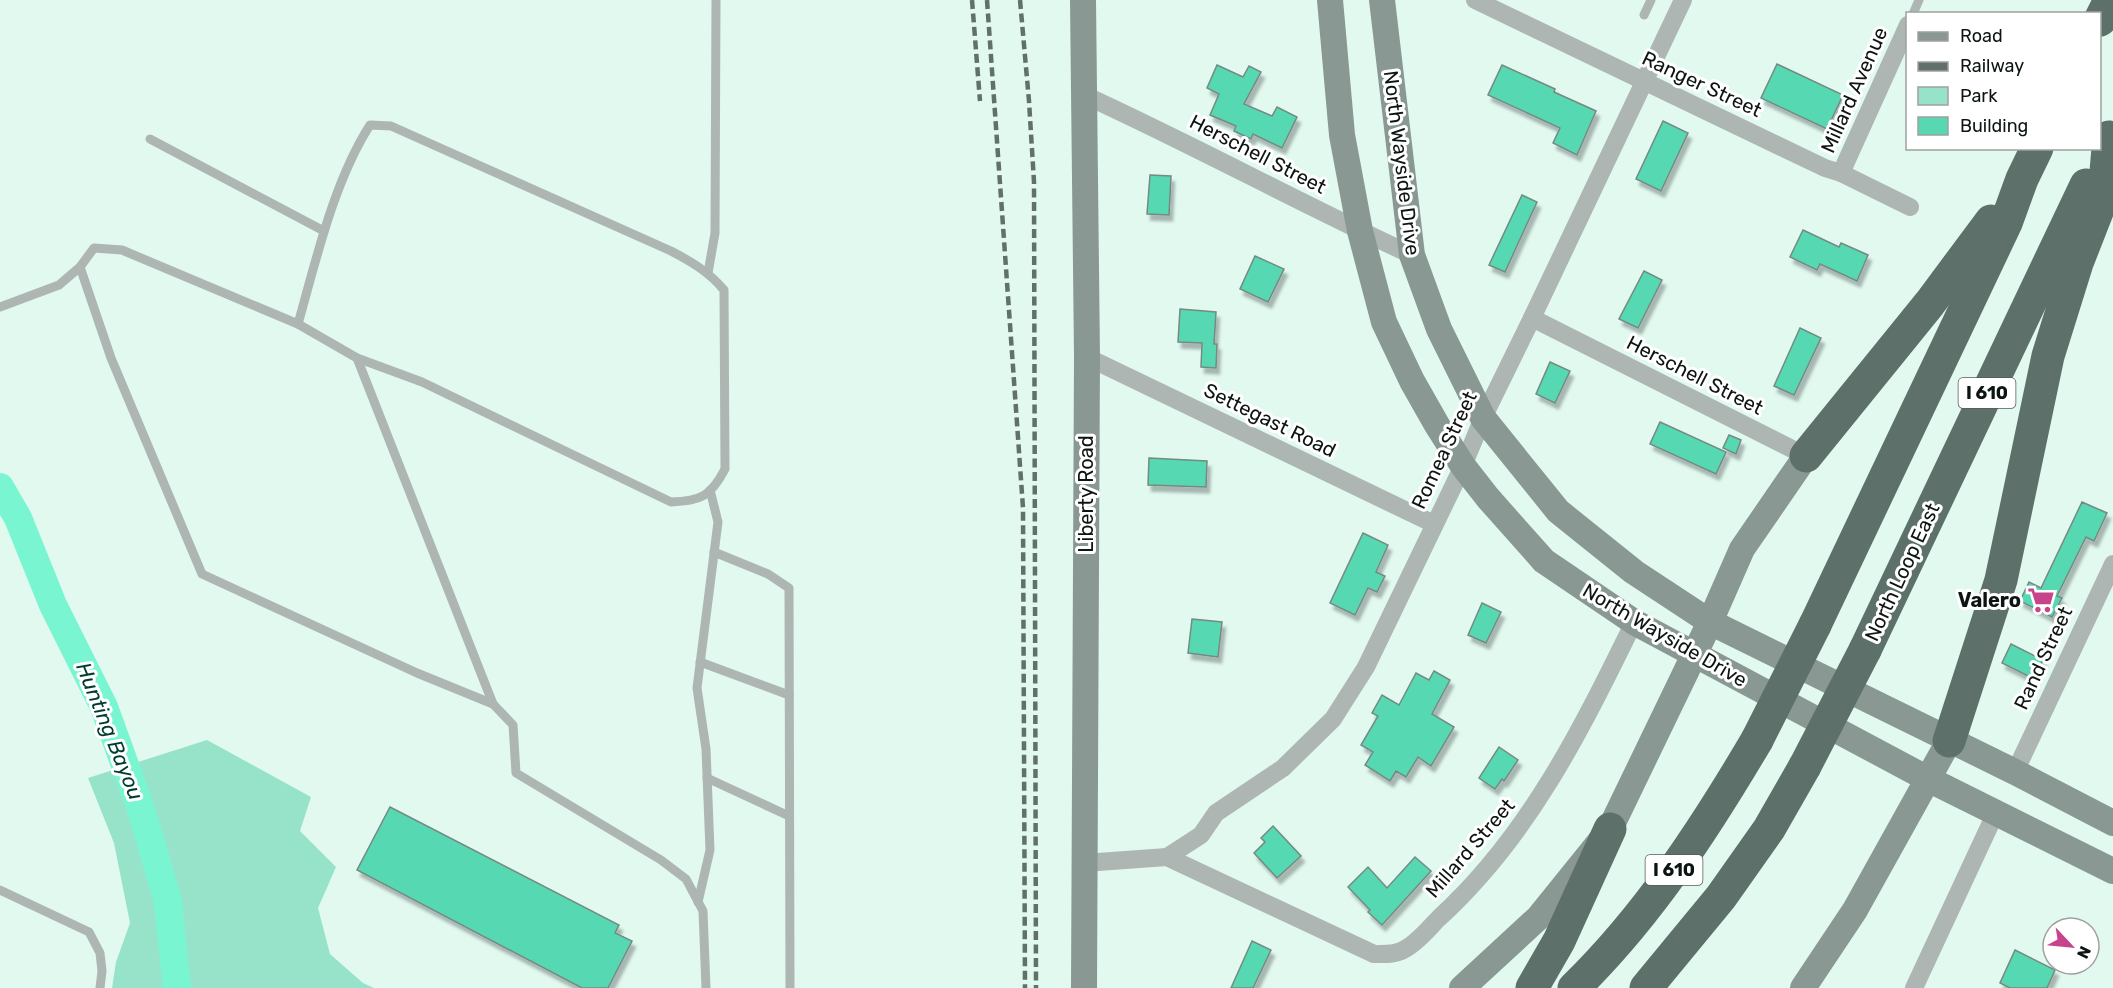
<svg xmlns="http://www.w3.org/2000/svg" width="2113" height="988" font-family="Rubik,sans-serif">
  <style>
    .green { fill: #97e3c9 }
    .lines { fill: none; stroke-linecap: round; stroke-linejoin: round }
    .river { stroke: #79f6d1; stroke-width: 28 }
    .building { fill: #57d8b3; stroke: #758a82; stroke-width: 1.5; filter: url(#shadow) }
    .service { stroke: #adb6b2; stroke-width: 9 }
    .minor { stroke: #adb6b2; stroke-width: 18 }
    .secondary { stroke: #8a9893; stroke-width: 26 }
    .motorway { stroke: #5d716a; stroke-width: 33 }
    .rail { stroke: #62706a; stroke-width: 4.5; stroke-dasharray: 9 4.5; stroke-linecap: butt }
    .motorway-bridge { stroke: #5d716a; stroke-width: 33 }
    .labels { text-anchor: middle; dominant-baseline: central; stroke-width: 6; stroke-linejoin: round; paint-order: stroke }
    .shield { fill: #fff; stroke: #565b59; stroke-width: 1.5 }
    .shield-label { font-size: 18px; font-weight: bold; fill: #0d1512 }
    .street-label { font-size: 20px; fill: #0d1512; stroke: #fff }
    .poi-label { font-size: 20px; font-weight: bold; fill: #0d1512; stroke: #fff; text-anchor: end }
    .water-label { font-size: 21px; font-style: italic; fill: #003c2e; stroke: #fff }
  </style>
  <defs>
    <filter id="shadow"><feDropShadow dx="3.5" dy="6" stdDeviation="1.5" flood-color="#0004"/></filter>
  </defs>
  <rect width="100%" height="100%" fill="#e2f9f0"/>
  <path class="green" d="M 207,740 L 311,797 L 300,831 L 336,867 L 318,908 L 330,954 L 363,983 L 374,988 L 112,988 L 116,962 L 130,923 L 114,843 L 88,778 Z"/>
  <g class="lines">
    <path class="river" d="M 0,487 L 18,518 L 53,605 L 104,707 L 142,812 L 168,902 L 177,988"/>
  </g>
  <g class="building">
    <path d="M 1777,64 L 1843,95 L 1827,129 L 1761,98 Z"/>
    <path d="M 1217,65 L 1243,77 L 1249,66 L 1261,72 L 1244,104 L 1272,116 L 1277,107 L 1297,117 L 1282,148 L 1253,134 L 1251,139 L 1234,131 L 1236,126 L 1210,115 L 1219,94 L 1207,88 Z"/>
    <path d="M 1502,65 L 1555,89 L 1554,92 L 1596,111 L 1577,155 L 1553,143 L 1560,128 L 1488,95 Z"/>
    <path d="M 1663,121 L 1688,133 L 1661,191 L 1636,179 Z"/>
    <path d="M 1150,175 L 1171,176 L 1169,215 L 1147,214 Z"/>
    <path d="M 1522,195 L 1537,202 L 1505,272 L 1489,265 Z"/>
    <path d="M 1803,230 L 1839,247 L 1841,243 L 1868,255 L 1857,281 L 1820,264 L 1817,270 L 1790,257 Z"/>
    <path d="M 1255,256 L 1284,269 L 1268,302 L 1240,289 Z"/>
    <path d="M 1644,271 L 1662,280 L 1638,328 L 1619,319 Z"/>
    <path d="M 1180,309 L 1216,312 L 1214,344 L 1217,344 L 1216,368 L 1201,367 L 1202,343 L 1178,342 Z"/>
    <path d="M 1800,328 L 1821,338 L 1794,395 L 1774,386 Z"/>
    <path d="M 1550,362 L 1570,371 L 1555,403 L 1536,394 Z"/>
    <path d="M 1660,422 L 1726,452 L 1716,474 L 1650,444 Z"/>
    <path d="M 1729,435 L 1741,440 L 1736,454 L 1723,448 Z"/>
    <path d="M 1149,458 L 1207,461 L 1206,487 L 1148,485 Z"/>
    <path d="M 2082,502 L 2107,513 L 2094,541 L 2086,537 L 2057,596 L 2062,598 L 2052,617 L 2020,601 L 2029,582 L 2041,588 Z"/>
    <path d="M 1363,533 L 1388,545 L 1376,572 L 1385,576 L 1377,592 L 1368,588 L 1355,615 L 1330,603 Z"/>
    <path d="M 1482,603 L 1501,612 L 1486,643 L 1468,635 Z"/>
    <path d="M 1192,619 L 1222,622 L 1218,657 L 1188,653 Z"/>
    <path d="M 2011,644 L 2043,660 L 2034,679 L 2002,663 Z"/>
    <path d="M 1434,671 L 1450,680 L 1432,714 L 1454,727 L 1431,766 L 1418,757 L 1406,777 L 1396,771 L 1390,781 L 1365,765 L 1373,752 L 1361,745 L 1378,716 L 1372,713 L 1382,695 L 1399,705 L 1416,673 L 1429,680 Z"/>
    <path d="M 1499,747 L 1518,760 L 1504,781 L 1502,779 L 1495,789 L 1479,778 Z"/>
    <path d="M 390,807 L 619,925 L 615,933 L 632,941 L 608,988 L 582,988 L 357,870 Z"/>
    <path d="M 1273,826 L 1301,856 L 1277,878 L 1254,853 L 1265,842 L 1261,838 Z"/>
    <path d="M 1415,857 L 1431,871 L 1382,925 L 1368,912 L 1370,910 L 1348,887 L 1368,867 L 1387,888 Z"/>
    <path d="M 1252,941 L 1271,950 L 1253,988 L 1231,988 Z"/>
    <path d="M 2015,950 L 2055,970 L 2047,988 L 2010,988 L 2000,983 Z"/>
  </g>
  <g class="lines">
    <g class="service">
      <path d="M 1913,14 L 1919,0"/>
      <path d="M 1644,15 L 1651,0"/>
      <path d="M 150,139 L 324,231"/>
      <path d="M 80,267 L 111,358 L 202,574 L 417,673 L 493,704 L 513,725 L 516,773 L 661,860 L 686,879 L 703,911 L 706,988"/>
      <path d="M 708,273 L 715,233 L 716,0"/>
      <path d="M 0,307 L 59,285 L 80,267 L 94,248 L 122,250 L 298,324 C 316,260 334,181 370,125 L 391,126 L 671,251 C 692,262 709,272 724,290 L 725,469 C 711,496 701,501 671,502 L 422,382 L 357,358"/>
      <path d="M 298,324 L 357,358 L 493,704"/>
      <path d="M 714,552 L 768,574 L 789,588 L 790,988"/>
      <path d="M 700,662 L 789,695"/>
      <path d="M 707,778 L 789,816"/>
      <path d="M 0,890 L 89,932 L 100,953 L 102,971 L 100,988"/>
      <path d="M 698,902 L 710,850 L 706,749 L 697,688 L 718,522 L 710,490"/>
    </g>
    <g class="minor">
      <path d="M 1475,0 L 1825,168 L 1841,173 L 1910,207"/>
      <path d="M 1082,94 C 1194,145 1301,204 1412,255"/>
      <path d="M 1841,173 L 1908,25"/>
      <path d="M 1532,318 L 1806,456"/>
      <path d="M 1087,357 L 1434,524"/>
      <path d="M 2015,772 L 2113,564"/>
      <path d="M 1167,857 L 1201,835 L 1216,813 L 1283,768 L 1333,719 L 1366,667 L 1463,466 L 1483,418 L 1532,318 L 1683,0"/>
      <path d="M 1084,863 L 1167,857 L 1374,954 C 1384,954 1396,955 1405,949 C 1418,942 1429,928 1439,918 C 1529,836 1581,730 1634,622"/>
      <path d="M 1914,988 L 1996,812"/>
    </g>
    <g class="secondary">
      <path d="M 1083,0 L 1087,357 L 1084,988"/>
      <path d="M 1330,0 L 1342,135 L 1360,231 L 1384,322 L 1412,381 L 1437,425 L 1463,466 L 1488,498 L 1544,561 L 1634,622 L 1928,779 L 2113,871"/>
      <path d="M 1382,0 L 1412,255 L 1439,329 L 1483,418 L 1558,511 L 1634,572 L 1710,622 L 2015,772 L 2113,823"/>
      <path d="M 1462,988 L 1539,917 L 1610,829 L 1710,622 L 1742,549 L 1806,456"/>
      <path d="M 1803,988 L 1855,910 L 1949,741"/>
    </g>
    <g class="motorway">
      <path d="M 2100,20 L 2110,0"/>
      <path d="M 1806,456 L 1930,303 L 1991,221"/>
      <path d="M 1815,625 L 2006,223 L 2022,179 L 2037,148"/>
      <path d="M 1865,650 L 2086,185"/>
      <path d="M 1949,741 L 2001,580 L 2048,356 L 2077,263 L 2104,194 L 2109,137"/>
      <path d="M 1532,988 L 1559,941 L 1610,829"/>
      <path d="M 1574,988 C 1648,916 1705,828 1757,740"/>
      <path d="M 1646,988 L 1721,897 L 1769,829 L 1805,766"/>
    </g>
    <g class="rail">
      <path d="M 972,0 L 980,101"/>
      <path d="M 987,0 L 1023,508 L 1025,988"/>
      <path d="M 1020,0 L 1029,101 L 1034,182 L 1036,988"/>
    </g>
    <g class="motorway-bridge">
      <path d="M 1757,740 L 1815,625"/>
      <path d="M 1805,766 L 1865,650"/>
    </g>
  </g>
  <defs>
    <symbol id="supermarket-bare" viewBox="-9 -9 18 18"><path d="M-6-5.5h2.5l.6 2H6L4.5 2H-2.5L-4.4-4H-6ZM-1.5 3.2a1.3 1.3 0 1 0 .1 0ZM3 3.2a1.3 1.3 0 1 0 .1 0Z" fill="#c7448a" stroke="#fff" stroke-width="2.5" paint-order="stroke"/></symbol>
  </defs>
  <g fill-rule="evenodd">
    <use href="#supermarket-bare" x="2022" y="581" width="38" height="38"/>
  </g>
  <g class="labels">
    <g class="shield">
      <rect x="1958.5" y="378" width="57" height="30" rx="4.5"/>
      <rect x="1645.5" y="855" width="57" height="30" rx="4.5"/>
    </g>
    <g class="shield-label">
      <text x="1987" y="393">I 610</text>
      <text x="1674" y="870">I 610</text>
    </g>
    <g class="street-label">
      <text transform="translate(1702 84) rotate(25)">Ranger Street</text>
      <text transform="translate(1854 90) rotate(-66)">Millard Avenue</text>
      <text transform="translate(1258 154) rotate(27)">Herschell Street</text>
      <text transform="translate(1402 163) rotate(83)">North Wayside Drive</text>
      <text transform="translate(1695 375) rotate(27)">Herschell Street</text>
      <text transform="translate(1270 420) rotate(26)">Settegast Road</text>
      <text transform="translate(1444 450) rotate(-65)">Romea Street</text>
      <text transform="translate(1086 494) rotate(-90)">Liberty Road</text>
      <text transform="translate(1902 572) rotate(-65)">North Loop East</text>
      <text transform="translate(1665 635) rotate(30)">North Wayside Drive</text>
      <text transform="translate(2043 658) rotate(-65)">Rand Street</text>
      <text transform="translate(1470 848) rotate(-49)">Millard Street</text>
    </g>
    <g class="poi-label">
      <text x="2021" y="600">Valero</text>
    </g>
    <g class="water-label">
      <text transform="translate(110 731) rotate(68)">Hunting Bayou</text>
    </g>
  </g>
  <rect x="1906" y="12" width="195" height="138" fill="#ffffff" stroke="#9ea1a0" stroke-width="1.5"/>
  <rect x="1918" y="32" width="30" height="9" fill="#8a9893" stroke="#9ea1a0" stroke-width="1.5"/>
  <text x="1960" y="42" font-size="18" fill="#0d1512">Road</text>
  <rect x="1918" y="62" width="30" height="9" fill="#62706a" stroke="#9ea1a0" stroke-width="1.5"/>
  <text x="1960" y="72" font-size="18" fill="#0d1512">Railway</text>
  <rect x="1918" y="87" width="30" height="18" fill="#97e3c9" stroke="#9ea1a0" stroke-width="1.5"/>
  <text x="1960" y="102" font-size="18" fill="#0d1512">Park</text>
  <rect x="1918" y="117" width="30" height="18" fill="#57d8b3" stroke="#9ea1a0" stroke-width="1.5"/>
  <text x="1960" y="132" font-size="18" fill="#0d1512">Building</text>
  <g transform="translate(2071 946) rotate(116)"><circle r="28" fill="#ffffff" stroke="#9ea1a0" stroke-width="1.5"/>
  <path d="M0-4.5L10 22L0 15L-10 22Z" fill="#c7448a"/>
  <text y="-9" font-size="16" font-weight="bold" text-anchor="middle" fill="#0d1512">N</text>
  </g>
</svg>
